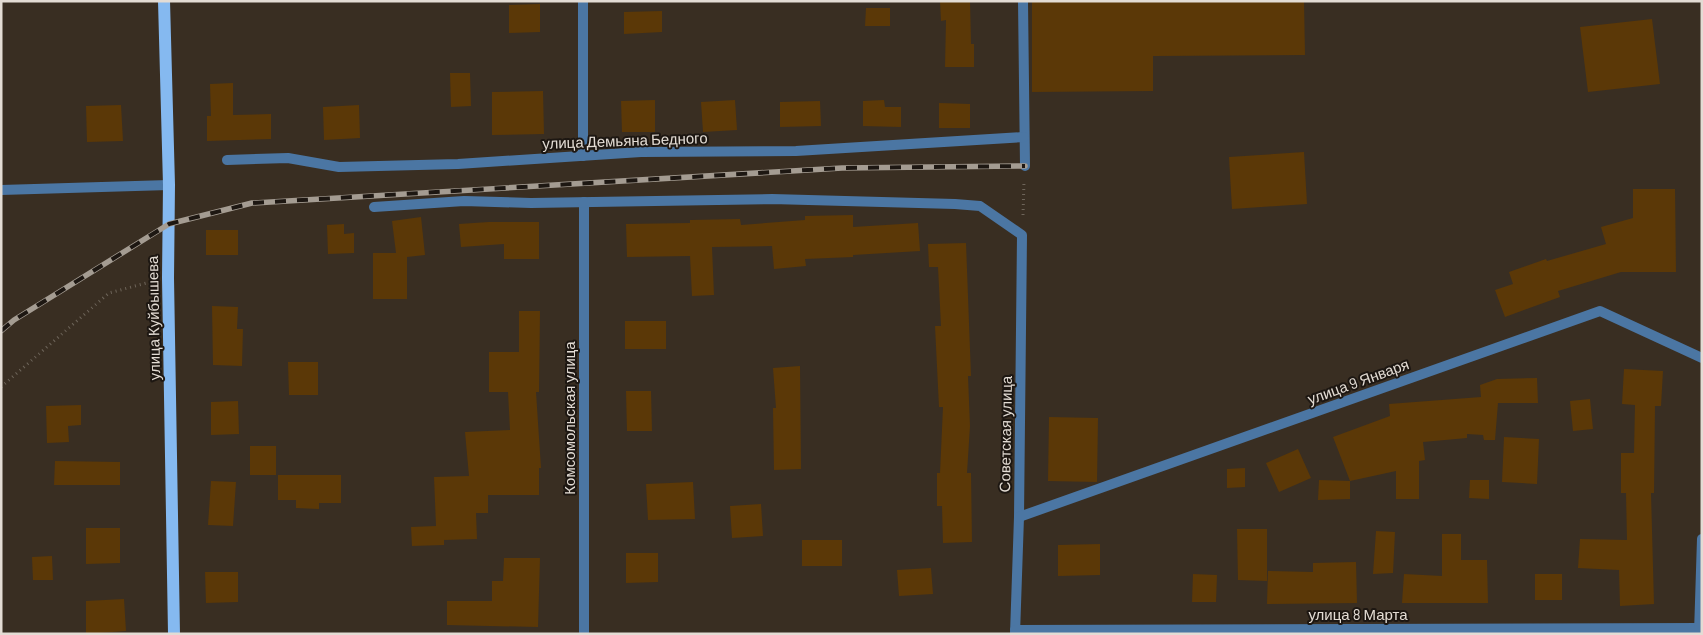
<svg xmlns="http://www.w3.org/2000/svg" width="1703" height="635" font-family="Barlow,sans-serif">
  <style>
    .building { fill: #5b3807 }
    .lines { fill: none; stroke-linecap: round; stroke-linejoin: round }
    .path { stroke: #6e655a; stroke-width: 3; stroke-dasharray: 1 4; stroke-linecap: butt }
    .street { stroke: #4b76a3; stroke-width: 10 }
    .primary { stroke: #85b9f0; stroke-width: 12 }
    .rail-casing { stroke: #a49c92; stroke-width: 5.5 }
    .rail { stroke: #1d1712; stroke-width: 4; stroke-dasharray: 11; stroke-linecap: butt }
    .labels { text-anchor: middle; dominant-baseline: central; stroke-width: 4; stroke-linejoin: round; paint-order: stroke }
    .street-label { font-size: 15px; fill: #e3dcd4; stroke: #1d1712 }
  </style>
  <rect width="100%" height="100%" fill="#392e22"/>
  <g class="building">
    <path d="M 940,1 L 970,1 L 971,44 L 974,44 L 974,67 L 945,67 L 946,20 L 941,21 Z"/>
    <path d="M 1032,1 L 1304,1 L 1305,55 L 1153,56 L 1153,91 L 1032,92 Z"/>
    <path d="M 540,4 L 540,32 L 509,33 L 509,5 Z"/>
    <path d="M 866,8 L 890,8 L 890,26 L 865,26 Z"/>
    <path d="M 662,11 L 662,32 L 624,34 L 624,12 Z"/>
    <path d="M 1652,19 L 1660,84 L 1588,92 L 1580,27 Z"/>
    <path d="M 450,73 L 470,73 L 471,106 L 451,107 Z"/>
    <path d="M 233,83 L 233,115 L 271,114 L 271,139 L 207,141 L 207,116 L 211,116 L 210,84 Z"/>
    <path d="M 543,91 L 544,134 L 492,135 L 492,92 Z"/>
    <path d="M 655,100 L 655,132 L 622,132 L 621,101 Z"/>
    <path d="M 735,100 L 737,130 L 703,132 L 701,102 Z"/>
    <path d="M 884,100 L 885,107 L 901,107 L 901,127 L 863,126 L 863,101 Z"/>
    <path d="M 820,101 L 821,126 L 780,127 L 780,102 Z"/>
    <path d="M 939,103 L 970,104 L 970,128 L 939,128 Z"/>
    <path d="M 121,105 L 123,141 L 87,142 L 86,106 Z"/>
    <path d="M 359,105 L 360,138 L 324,140 L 323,107 Z"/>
    <path d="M 1304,152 L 1307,204 L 1232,209 L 1229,157 Z"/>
    <path d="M 1633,189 L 1675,189 L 1676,272 L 1621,272 L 1558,291 L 1560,297 L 1505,317 L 1495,290 L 1513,284 L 1509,272 L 1546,259 L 1547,261 L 1606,244 L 1601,227 L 1633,218 Z"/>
    <path d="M 853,215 L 853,227 L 918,223 L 920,251 L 853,255 L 853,257 L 805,259 L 806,266 L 774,269 L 772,246 L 712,247 L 714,295 L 692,296 L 690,256 L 627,257 L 626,224 L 690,223 L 690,220 L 740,219 L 741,225 L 805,220 L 805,216 Z"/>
    <path d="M 421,217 L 425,255 L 407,257 L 407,299 L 373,299 L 373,253 L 396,253 L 392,221 Z"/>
    <path d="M 489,222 L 539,222 L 539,259 L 504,259 L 504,244 L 461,247 L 459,224 Z"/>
    <path d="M 344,224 L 344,234 L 354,233 L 354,253 L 328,254 L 327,225 Z"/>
    <rect x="206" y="230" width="32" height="25"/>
    <path d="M 966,243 L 971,376 L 968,376 L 970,426 L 967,473 L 971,473 L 972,542 L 943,543 L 942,506 L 937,506 L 937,473 L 940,473 L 943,407 L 939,407 L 935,326 L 941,326 L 938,267 L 929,267 L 928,244 Z"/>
    <path d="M 212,306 L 238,307 L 237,329 L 243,329 L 242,366 L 213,365 Z"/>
    <path d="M 519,311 L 540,311 L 539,392 L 536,392 L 541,468 L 539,468 L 539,495 L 488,495 L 488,513 L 476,513 L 477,539 L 444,540 L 444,545 L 412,546 L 411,527 L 436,526 L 434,477 L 469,476 L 465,432 L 510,430 L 508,392 L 489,392 L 489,352 L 519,352 Z"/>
    <rect x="625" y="321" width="41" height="28"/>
    <path d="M 288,362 L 318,362 L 318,395 L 289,395 Z"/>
    <path d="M 800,366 L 801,469 L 774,470 L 773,408 L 776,408 L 773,368 Z"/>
    <path d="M 1624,369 L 1663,371 L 1661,406 L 1655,406 L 1654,493 L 1651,493 L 1654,604 L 1620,606 L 1619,570 L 1578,568 L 1580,539 L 1627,540 L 1626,493 L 1621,493 L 1621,453 L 1634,453 L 1635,405 L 1622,404 Z"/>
    <path d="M 1537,378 L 1538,403 L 1498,403 L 1495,440 L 1484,440 L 1483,435 L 1467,434 L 1467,438 L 1423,442 L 1425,460 L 1419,461 L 1419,499 L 1396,499 L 1396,471 L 1350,481 L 1333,437 L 1390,416 L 1389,404 L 1481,397 L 1480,385 L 1497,379 Z"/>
    <path d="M 626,391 L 651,391 L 652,431 L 627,431 Z"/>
    <path d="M 1590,399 L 1593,429 L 1573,431 L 1570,401 Z"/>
    <path d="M 238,401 L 239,434 L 211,435 L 211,402 Z"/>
    <path d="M 81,405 L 81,425 L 68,426 L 69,442 L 47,443 L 46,406 Z"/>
    <path d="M 1049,417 L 1098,418 L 1097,482 L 1048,481 Z"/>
    <path d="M 1504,437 L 1539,439 L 1537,484 L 1502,482 Z"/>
    <rect x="250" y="446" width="26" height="29"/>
    <path d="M 1298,449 L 1311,478 L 1279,492 L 1266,463 Z"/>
    <path d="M 55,461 L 120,462 L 120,485 L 54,485 Z"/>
    <path d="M 1245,468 L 1245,487 L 1227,488 L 1227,469 Z"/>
    <path d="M 278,475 L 341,475 L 341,503 L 319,503 L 319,509 L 296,508 L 296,500 L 278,500 Z"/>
    <path d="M 1319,480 L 1350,481 L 1350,499 L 1318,500 Z"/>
    <path d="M 1470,480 L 1489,480 L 1489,499 L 1469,498 Z"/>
    <path d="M 211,481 L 236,482 L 233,526 L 208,525 Z"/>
    <path d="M 693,482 L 695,519 L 648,520 L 646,484 Z"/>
    <path d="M 761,504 L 763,536 L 732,538 L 730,506 Z"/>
    <path d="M 86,528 L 120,528 L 120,563 L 86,564 Z"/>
    <path d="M 1237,529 L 1267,529 L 1267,581 L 1238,580 Z"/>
    <path d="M 1376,531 L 1395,532 L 1393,573 L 1373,574 Z"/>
    <path d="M 1442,534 L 1461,534 L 1461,560 L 1487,560 L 1488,603 L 1402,603 L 1404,574 L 1442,576 Z"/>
    <rect x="802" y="540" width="40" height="26"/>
    <path d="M 1100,544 L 1100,575 L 1058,576 L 1058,545 Z"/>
    <path d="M 626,553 L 658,553 L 658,582 L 626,583 Z"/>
    <path d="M 52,556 L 53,580 L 33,580 L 32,557 Z"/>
    <path d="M 504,558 L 540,558 L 538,627 L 447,625 L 447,601 L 492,601 L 492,581 L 503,581 Z"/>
    <path d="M 1356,562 L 1357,603 L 1267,604 L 1268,571 L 1313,572 L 1313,563 Z"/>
    <path d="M 931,568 L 933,594 L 899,596 L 897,570 Z"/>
    <path d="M 205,572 L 238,572 L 238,602 L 206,603 Z"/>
    <path d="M 1193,574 L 1217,575 L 1216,602 L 1192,602 Z"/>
    <rect x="1535" y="574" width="27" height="26"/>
    <path d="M 124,599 L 126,631 L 86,634 L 86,601 Z"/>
  </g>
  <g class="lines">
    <g class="path">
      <path d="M 1023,215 L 1024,181"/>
      <path d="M 1,387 L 109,293 L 150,282"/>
    </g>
    <g class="street">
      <path d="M 1023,1 L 1025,166"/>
      <path d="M 583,156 L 583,1"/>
      <path d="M 227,160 L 288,158 L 339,167 L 458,164 L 641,152 L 796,151 L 1024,137"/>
      <path d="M 1,190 L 169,185"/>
      <path d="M 584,202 L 584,634"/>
      <path d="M 374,207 L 464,201 L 531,203 L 772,199 L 955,204 L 980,206 L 1022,235 L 1019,517 L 1015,634"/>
      <path d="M 1019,517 L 1600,311 L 1702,358"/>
      <path d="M 1015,630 L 1702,628"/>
      <path d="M 1699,633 L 1702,539"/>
    </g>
    <path class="primary" d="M 164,1 L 169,185 L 168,278 L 174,634"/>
    <defs>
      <path id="rail" d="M 1,331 L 14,320 L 169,224 L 252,203 L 842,168 L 1025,166"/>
    </defs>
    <use href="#rail" class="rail-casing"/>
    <use href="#rail" class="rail"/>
  </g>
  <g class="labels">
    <g class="street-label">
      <text transform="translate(625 140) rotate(-2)">улица Демьяна Бедного</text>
      <text transform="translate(153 318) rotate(-91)">улица Куйбышева</text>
      <text transform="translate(1358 381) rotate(-20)">улица 9 Января</text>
      <text transform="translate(569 418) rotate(-90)">Комсомольская улица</text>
      <text transform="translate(1005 434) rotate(-89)">Советская улица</text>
      <text x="1358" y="614">улица 8 Марта</text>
    </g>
  </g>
  <rect width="1703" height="635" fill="none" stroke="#e3dcd4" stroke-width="5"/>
</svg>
